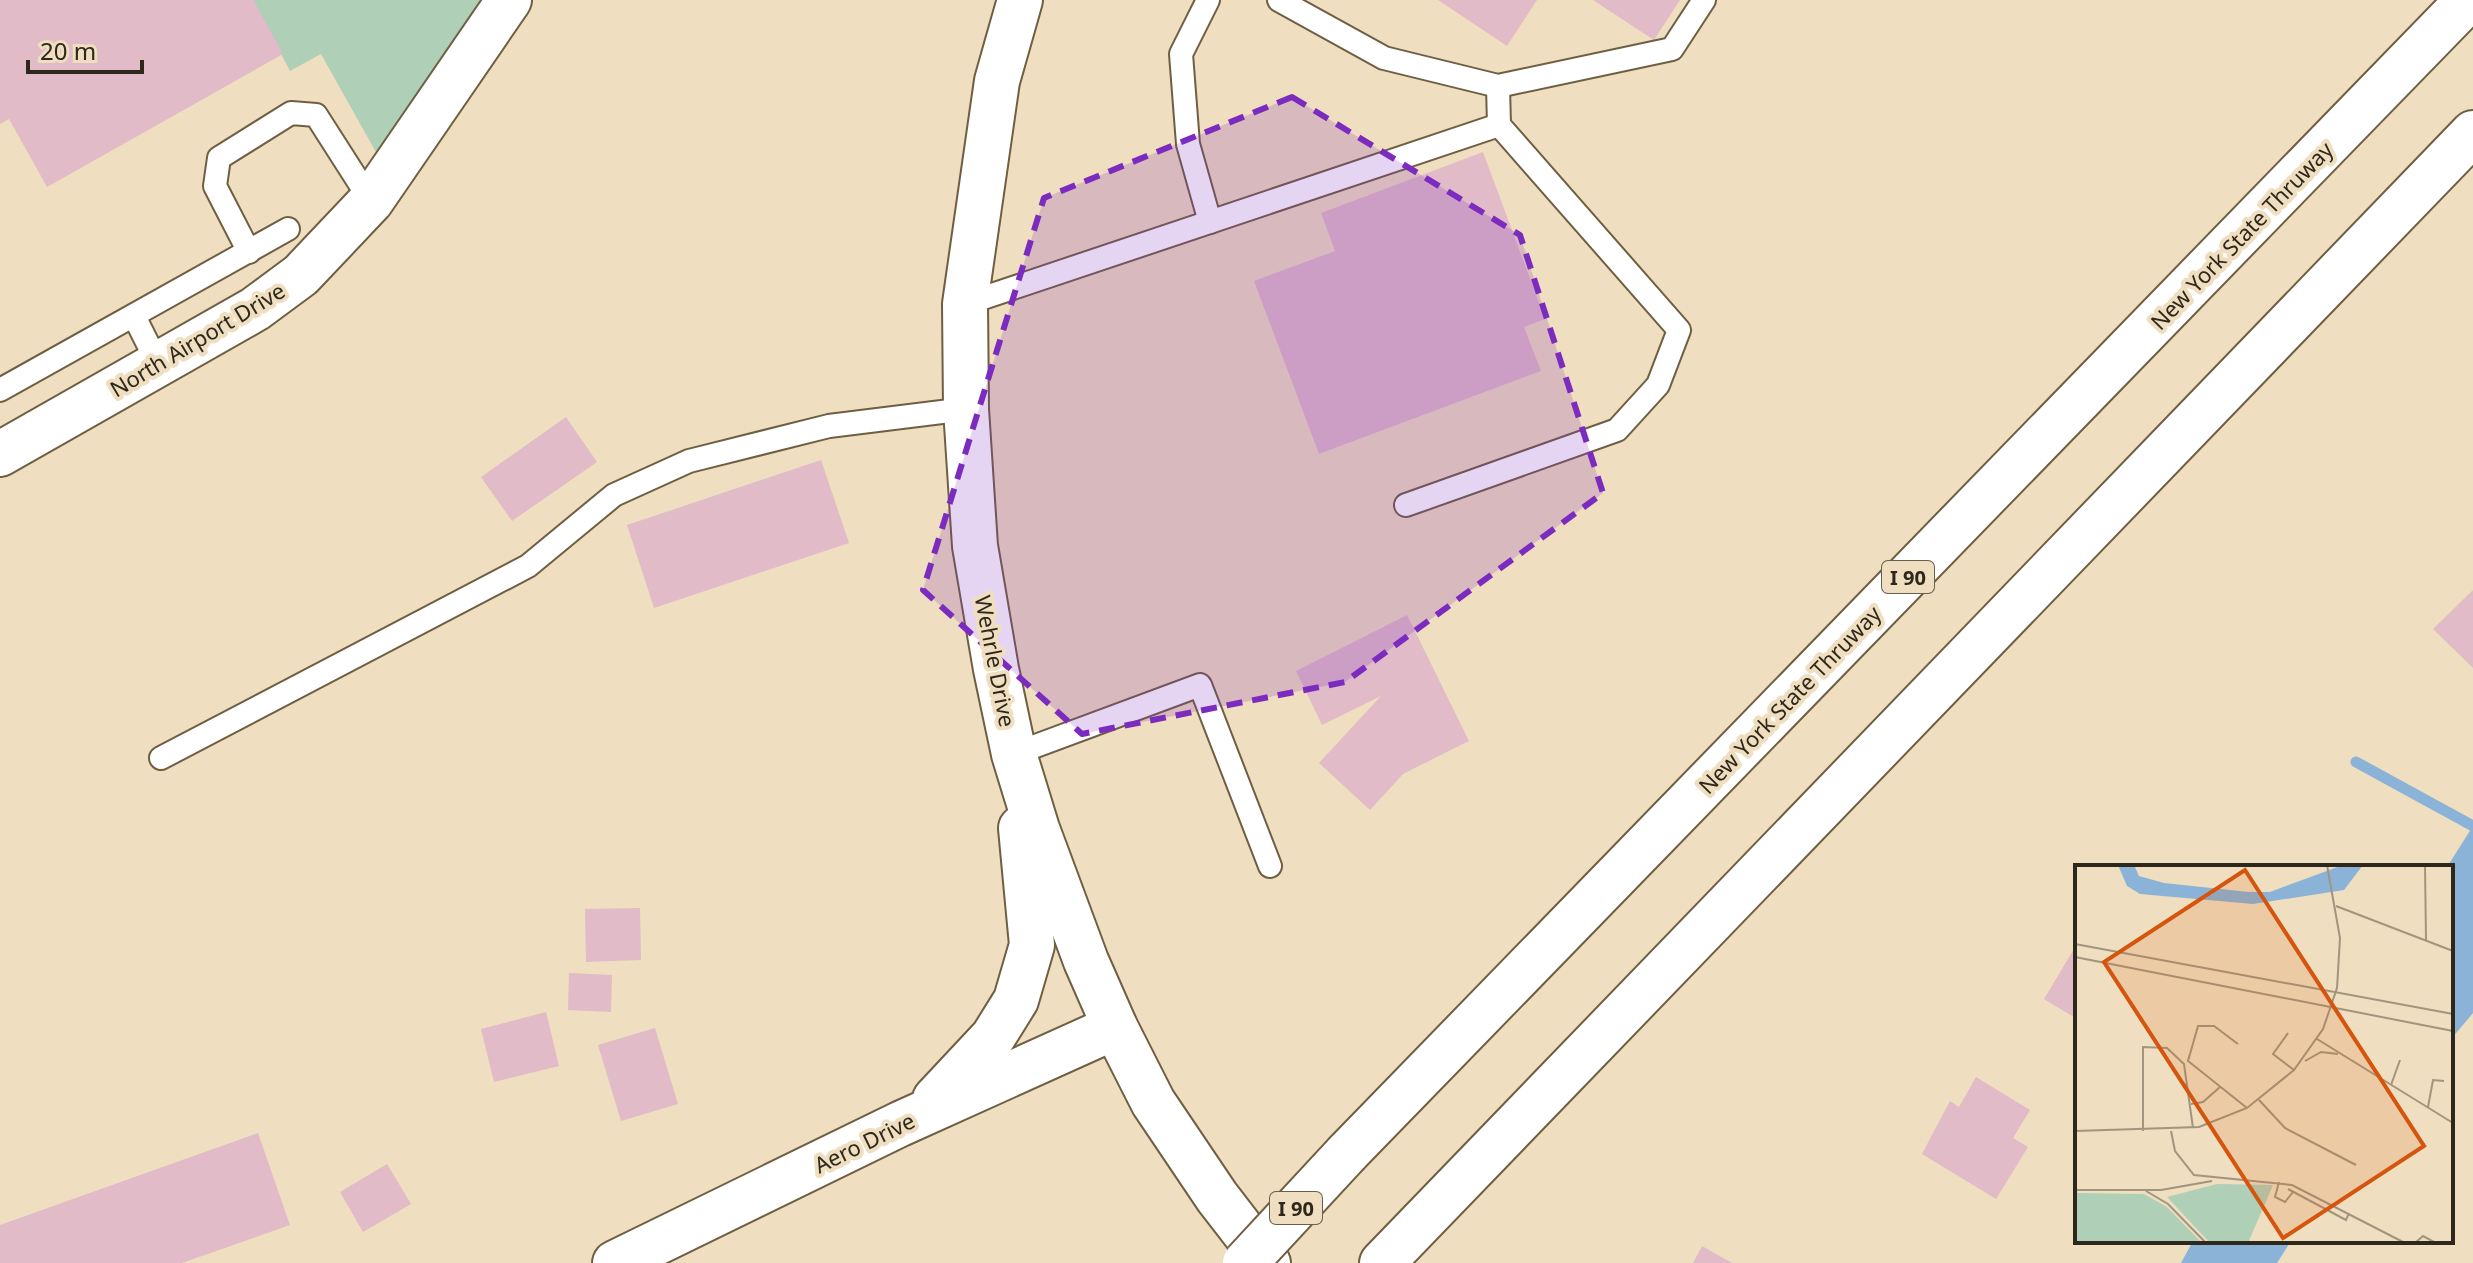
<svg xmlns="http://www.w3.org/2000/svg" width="2473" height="1263" font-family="'Noto Sans',sans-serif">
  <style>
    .green { fill: #b0cfb7 }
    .water { fill: #8ab3d7 }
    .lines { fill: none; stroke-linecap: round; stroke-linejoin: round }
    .stream { stroke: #8ab3d7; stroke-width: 11 }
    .building { fill: #e1bbc7 }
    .lane-casing { stroke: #6e5f43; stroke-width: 26 }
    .secondary-casing { stroke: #6e5f43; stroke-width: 48 }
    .highway-casing { stroke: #6e5f43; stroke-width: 48 }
    .lane { stroke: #fff; stroke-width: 22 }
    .secondary { stroke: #fff; stroke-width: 44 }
    .highway { stroke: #fff; stroke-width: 44 }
    .highway-bridge-casing { stroke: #6e5f43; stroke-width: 48; stroke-linecap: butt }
    .highway-bridge { stroke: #fff; stroke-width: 44 }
    .marked { fill: #7b2cbf; fill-opacity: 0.2; stroke: #7b2cbf; stroke-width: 6; stroke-dasharray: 16 10; stroke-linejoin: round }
    .labels { text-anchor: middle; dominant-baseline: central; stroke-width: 8; stroke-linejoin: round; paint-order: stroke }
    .shield { fill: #efdebf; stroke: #685f4d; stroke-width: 2 }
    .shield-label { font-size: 20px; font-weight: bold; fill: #2e281c }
    .street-label { font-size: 22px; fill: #2e281c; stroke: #efdebf }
    .inset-road { fill: none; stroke: #a2957e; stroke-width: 2 }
    .view { fill: #d5540e; fill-opacity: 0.15; stroke: #d5540e; stroke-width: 4 }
    .inset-edge { fill: none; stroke: #2e281c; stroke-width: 4 }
  </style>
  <rect width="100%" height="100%" fill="#efdebf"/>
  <path class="green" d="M 253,0 L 480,0 L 377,154 L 321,54 L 290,71 Z"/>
  <g class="water">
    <path d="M 2473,826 L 2473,1013 L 2451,1039 L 2451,867 L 2447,867 Z"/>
    <path d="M 2193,1241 L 2291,1241 L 2277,1263 L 2181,1263 Z"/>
  </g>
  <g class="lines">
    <path class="stream" d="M 2356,762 L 2473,826"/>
  </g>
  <g class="building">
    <path d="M 0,0 L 253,0 L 283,54 L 47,187 L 9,119 L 0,124 Z"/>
    <path d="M 1438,0 L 1537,0 L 1507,46 Z"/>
    <path d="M 1593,0 L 1680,0 L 1654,40 Z"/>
    <path d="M 1483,152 L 1545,319 L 1524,327 L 1541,371 L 1319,454 L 1254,281 L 1335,251 L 1321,213 Z"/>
    <path d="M 566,417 L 597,462 L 512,521 L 481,477 Z"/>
    <path d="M 821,460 L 849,543 L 654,608 L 627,525 Z"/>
    <path d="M 2473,590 L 2473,668 L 2433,629 Z"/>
    <path d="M 1407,615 L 1469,741 L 1403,774 L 1370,810 L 1319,763 L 1381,696 L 1322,725 L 1296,671 Z"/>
    <path d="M 640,908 L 641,960 L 586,962 L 585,909 Z"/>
    <path d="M 2077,944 L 2077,1019 L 2044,999 Z"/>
    <path d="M 569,973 L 612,975 L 611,1012 L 568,1010 Z"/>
    <path d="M 546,1012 L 559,1066 L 494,1082 L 481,1029 Z"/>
    <path d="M 655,1028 L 678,1104 L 621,1121 L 598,1045 Z"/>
    <path d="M 1976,1077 L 2030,1110 L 2013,1138 L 2028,1147 L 1996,1199 L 1922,1154 L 1950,1101 L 1959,1107 Z"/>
    <path d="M 258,1133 L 290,1225 L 182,1263 L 0,1263 L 0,1225 Z"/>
    <path d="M 387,1164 L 411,1204 L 363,1232 L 340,1192 Z"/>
    <path d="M 1702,1246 L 1732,1263 L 1693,1263 Z"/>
  </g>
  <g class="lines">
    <defs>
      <g id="lane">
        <path d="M 1208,0 L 1181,54 L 1188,144 L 1210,222"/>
        <path d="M 1279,0 L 1384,58 L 1498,86 L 1672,49 L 1704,0"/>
        <path d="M 1498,86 L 1499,125"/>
        <path d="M 249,252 L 215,186 L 219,158 L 291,113 L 316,115 L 371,201"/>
        <path d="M 965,304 L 1499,125 L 1679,330 L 1658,385 L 1617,430 L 1406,505"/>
        <path d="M 134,316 L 158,364"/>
        <path d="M 0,390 L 288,229"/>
        <path d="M 1014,754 L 1200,685 L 1270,866"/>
        <path d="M 161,758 L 528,566 L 614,495 L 689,461 L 829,426 L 966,409"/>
      </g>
      <g id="secondary">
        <path d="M 1020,0 L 997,81 L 965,304 L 966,409 L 975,546 L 996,669 L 1014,754 L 1037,829 L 1086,961 L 1115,1027 L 1153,1102 L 1217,1197 L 1268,1263"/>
        <path d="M 0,454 L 255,309 L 301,275 L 371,201 L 509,0"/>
        <path d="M 935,1099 L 993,1037 L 1016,1000 L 1032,945 L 1021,828"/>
        <path d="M 615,1263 L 900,1124 L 1115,1027"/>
      </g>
      <g id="highway">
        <path d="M 1347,1153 L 2468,0"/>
        <path d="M 1382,1263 L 2473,133"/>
      </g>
    </defs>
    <use href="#lane" class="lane-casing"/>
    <use href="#secondary" class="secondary-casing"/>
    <use href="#highway" class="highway-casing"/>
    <use href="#lane" class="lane"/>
    <use href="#secondary" class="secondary"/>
    <use href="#highway" class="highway"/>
    <defs>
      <path id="highway-bridge" d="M 1245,1263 L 1347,1153"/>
    </defs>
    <use href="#highway-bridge" class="highway-bridge-casing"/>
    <use href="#highway-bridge" class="highway-bridge"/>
  </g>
  <path class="marked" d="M 1292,97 L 1520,235 L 1603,493 L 1345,682 L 1082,734 L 923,590 L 1044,198 Z"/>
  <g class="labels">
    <g class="shield">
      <rect x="1882" y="561" width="52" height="32" rx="6"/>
      <rect x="1270" y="1192" width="52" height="32" rx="6"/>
    </g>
    <g class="shield-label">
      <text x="1908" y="577">I 90</text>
      <text x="1296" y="1208">I 90</text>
    </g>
    <g class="street-label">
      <text transform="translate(2241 235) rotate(-46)">New York State Thruway</text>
      <text transform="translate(197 339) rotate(-31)">North Airport Drive</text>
      <text transform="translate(996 661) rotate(79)">Wehrle Drive</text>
      <text transform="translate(1789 699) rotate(-46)">New York State Thruway</text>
      <text transform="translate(864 1142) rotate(-26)">Aero Drive</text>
    </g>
  </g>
  <g transform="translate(2075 865)">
    <rect width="378" height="378" fill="#efdebf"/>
    <path d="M 142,319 L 198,320 L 173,378 L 135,378 L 92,332 ZM 0,328 L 69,329 L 92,342 L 127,378 L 0,378 Z" fill="#b0cfb7"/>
    <path d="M 43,0 L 59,0 L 64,11 L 89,18 L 174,27 L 195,27 L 268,0 L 288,0 L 269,25 L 178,39 L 65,29 L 52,21 Z" fill="#8ab3d7"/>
    <path class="inset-road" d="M 350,0 L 351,75M 261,41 L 378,86M 0,79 L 378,149M 0,92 L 378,166M 213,168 L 198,189 L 219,205M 242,174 L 378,258M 163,179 L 139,161 L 123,161 L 113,196 L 172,243M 230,196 L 246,187 L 263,189M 316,220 L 325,195M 184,235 L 210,263 L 281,300M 116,239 L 128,237 L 145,222M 353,242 L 358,215 L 369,216M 0,266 L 124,262 L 172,243 L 219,205 L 248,164 L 262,123 L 265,73 L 252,0M 68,266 L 68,182 L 92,183 L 109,199 L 118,263M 96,266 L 100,286 L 119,310 L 217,320 L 330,378M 204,317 L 200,332 L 210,337 L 218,327M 213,324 L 271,355 L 274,348M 0,325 L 86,325 L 137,316M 71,326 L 93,339 L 131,378M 340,378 L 348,371 L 361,378"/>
    <path class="view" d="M 170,5 L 349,281 L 208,373 L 29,97 Z"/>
    <rect width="378" height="378" class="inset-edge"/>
  </g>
  <path d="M28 60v12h114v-12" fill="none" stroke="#2e281c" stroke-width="4"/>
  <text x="40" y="60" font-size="24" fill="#2e281c" stroke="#efdebf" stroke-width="6" paint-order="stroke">20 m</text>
</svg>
